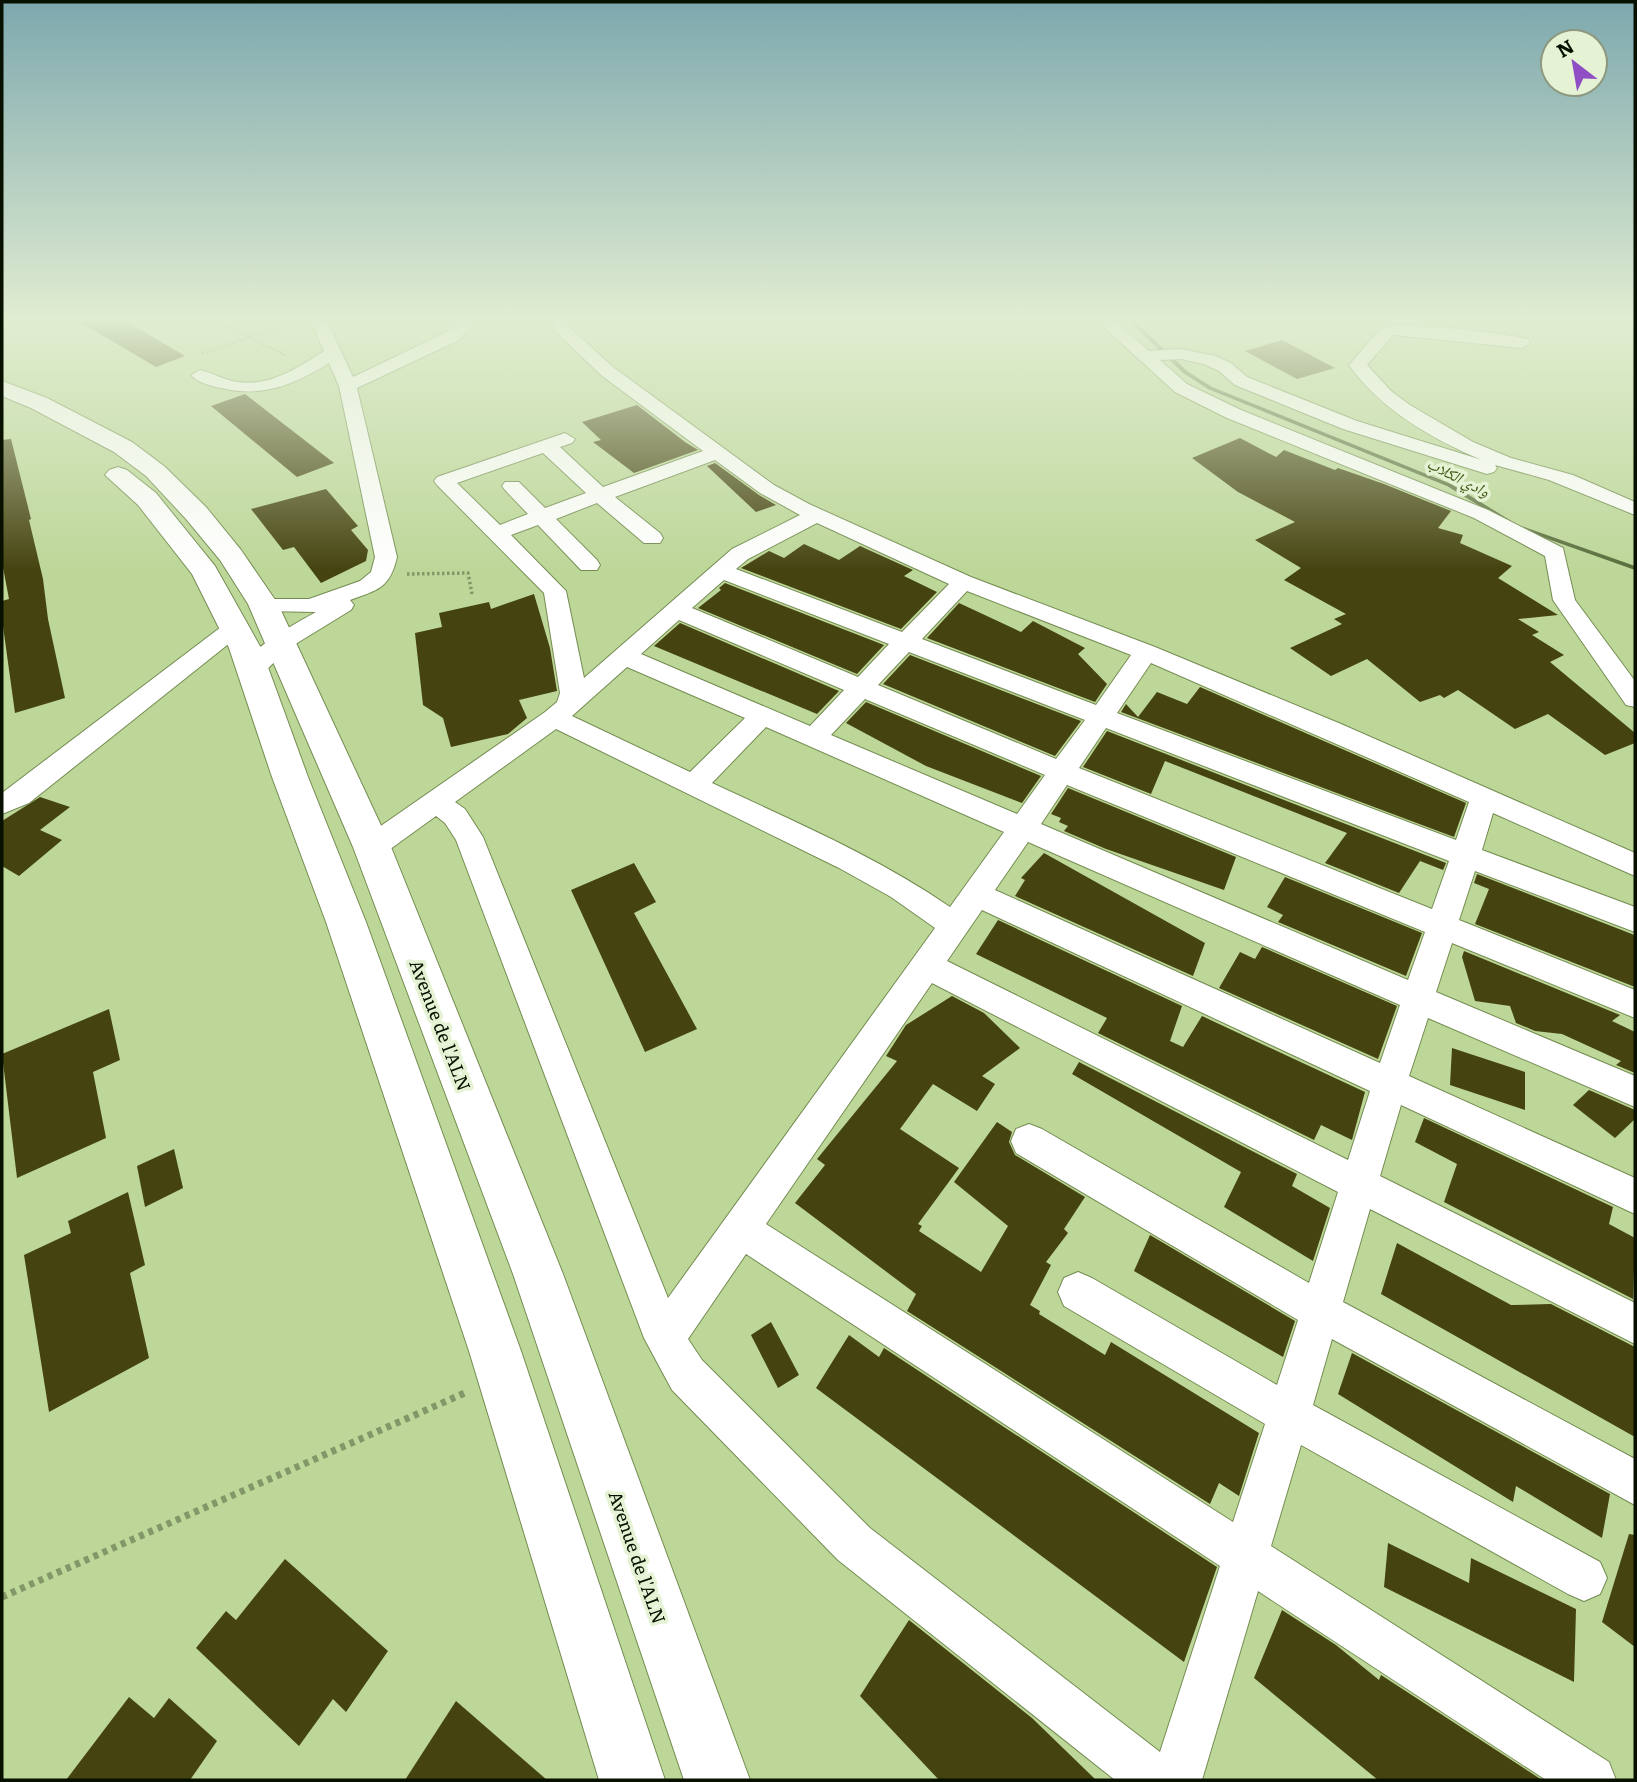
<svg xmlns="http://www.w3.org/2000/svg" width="1637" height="1782" font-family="Literata,'Noto Naskh Arabic',serif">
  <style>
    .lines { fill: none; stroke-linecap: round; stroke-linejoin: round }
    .stream { fill: #596d3c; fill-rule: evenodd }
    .building { fill: #454310 }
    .street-casing { stroke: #748c51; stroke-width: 2 }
    .primary-casing { stroke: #748c51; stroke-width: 2 }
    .path-far2 { stroke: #839768; stroke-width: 2.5; stroke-dasharray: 2 2; stroke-linecap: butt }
    .path-far1 { stroke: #839768; stroke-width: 3.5; stroke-dasharray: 2.5 2.5; stroke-linecap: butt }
    .path { stroke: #839768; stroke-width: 7; stroke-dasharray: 5 5; stroke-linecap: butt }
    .street { fill: #fff; fill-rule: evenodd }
    .primary { fill: #fff; fill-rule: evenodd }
    .labels { text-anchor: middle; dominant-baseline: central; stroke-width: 7; stroke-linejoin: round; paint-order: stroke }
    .far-water-label { font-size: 16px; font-style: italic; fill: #415914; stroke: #e5f3d4 }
    .street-label { font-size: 18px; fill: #081000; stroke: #e5f3d4 }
  </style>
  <rect width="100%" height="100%" fill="#bdd799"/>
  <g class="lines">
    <path class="stream" d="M 1129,321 L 1134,321 L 1187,371 L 1212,387 L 1451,484 L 1518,525 L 1635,566 L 1635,570 L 1514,527 L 1447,486 L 1208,389 L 1183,373 Z"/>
  </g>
  <g class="building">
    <path d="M 78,321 L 126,321 L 185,356 L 156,367 Z"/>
    <path d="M 1282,340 L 1335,368 L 1297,379 L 1245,351 Z"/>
    <path d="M 245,394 L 334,463 L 297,477 L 211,406 Z"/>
    <path d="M 637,405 L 685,442 L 698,450 L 634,473 L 593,442 L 601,440 L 582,422 Z"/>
    <path d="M 1240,438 L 1276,457 L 1284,450 L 1335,470 L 1338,468 L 1384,484 L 1451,511 L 1438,528 L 1463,535 L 1460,543 L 1512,566 L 1498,578 L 1558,615 L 1518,619 L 1539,632 L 1532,635 L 1564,655 L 1550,662 L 1635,733 L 1635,743 L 1605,755 L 1548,714 L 1515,729 L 1458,690 L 1444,698 L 1440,695 L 1420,702 L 1367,659 L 1331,676 L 1290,648 L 1342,624 L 1334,619 L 1346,614 L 1284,580 L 1301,568 L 1255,540 L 1295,522 L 1238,492 L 1192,458 Z"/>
    <path d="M 11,439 L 31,519 L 29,520 L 43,579 L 48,619 L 65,698 L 15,713 L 2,619 L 2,601 L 9,599 L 2,562 L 2,440 Z"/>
    <path d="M 715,463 L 759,495 L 776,505 L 756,512 L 707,466 Z"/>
    <path d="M 326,489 L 358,526 L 351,530 L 368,550 L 366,561 L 321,583 L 294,547 L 283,550 L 251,509 Z"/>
    <path d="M 804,544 L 839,560 L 860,546 L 913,570 L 904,576 L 937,592 L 901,629 L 741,568 L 769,551 L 784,558 Z"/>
    <path d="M 725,583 L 884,645 L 857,674 L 698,608 L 721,590 L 719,588 Z"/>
    <path d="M 534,594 L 550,648 L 557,691 L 519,700 L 527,718 L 508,734 L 451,747 L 443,718 L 423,705 L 415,633 L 442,627 L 439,613 L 489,602 L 491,609 Z"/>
    <path d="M 959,603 L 1021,632 L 1033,621 L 1085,648 L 1078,654 L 1107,684 L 1095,702 L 927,638 Z"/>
    <path d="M 680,623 L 839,691 L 817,714 L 654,646 Z"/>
    <path d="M 910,655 L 1081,721 L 1055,756 L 883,684 Z"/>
    <path d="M 1200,687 L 1466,803 L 1454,837 L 1121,712 L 1126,704 L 1138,717 L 1157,692 L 1187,704 Z"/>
    <path d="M 866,702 L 1041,776 L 1022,803 L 926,766 L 846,723 Z"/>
    <path d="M 1107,731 L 1446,863 L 1443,870 L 1420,861 L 1399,893 L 1325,863 L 1347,833 L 1165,761 L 1151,794 L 1083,767 Z"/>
    <path d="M 1068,788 L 1236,857 L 1224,890 L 1106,849 L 1064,831 L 1068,826 L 1059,822 L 1061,818 L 1051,814 Z"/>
    <path d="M 40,797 L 70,807 L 40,830 L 62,840 L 19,876 L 2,866 L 2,821 Z"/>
    <path d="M 1044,853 L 1205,943 L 1193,976 L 1015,896 L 1025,880 L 1021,878 Z"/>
    <path d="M 634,863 L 656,902 L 634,913 L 697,1029 L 645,1052 L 571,890 Z"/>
    <path d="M 1477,874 L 1632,934 L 1635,936 L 1635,987 L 1475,924 L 1489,889 L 1474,883 Z"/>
    <path d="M 1285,877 L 1422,933 L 1406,976 L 1278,922 L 1283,915 L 1267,907 Z"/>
    <path d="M 998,920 L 1182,1006 L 1170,1041 L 1183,1047 L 1202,1016 L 1365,1092 L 1352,1140 L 1321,1125 L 1314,1140 L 1098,1033 L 1107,1018 L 976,954 Z"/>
    <path d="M 1262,947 L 1397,1006 L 1378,1059 L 1219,988 L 1240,952 L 1255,959 Z"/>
    <path d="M 1464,951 L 1620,1015 L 1612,1021 L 1635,1032 L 1635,1073 L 1616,1065 L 1621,1061 L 1562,1034 L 1535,1031 L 1516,1023 L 1510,1006 L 1475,1001 L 1462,957 Z"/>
    <path d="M 952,996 L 984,1013 L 1020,1048 L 982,1076 L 995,1084 L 977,1111 L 933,1084 L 900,1129 L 959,1168 L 918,1224 L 922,1226 L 919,1231 L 981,1272 L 1008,1226 L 954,1182 L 997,1122 L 1012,1132 L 1009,1142 L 1015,1155 L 1085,1197 L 1064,1229 L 1068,1233 L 1046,1262 L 1051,1265 L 1030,1305 L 1040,1311 L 1039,1314 L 1105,1355 L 1111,1342 L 1259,1433 L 1239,1496 L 1219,1483 L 1210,1504 L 907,1311 L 916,1294 L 795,1203 L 825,1165 L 817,1159 L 897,1061 L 886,1056 L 906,1025 Z"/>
    <path d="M 109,1009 L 120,1060 L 93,1072 L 106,1138 L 17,1178 L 2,1054 Z"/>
    <path d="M 1452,1048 L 1525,1072 L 1525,1110 L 1450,1085 Z"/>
    <path d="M 1079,1062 L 1297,1174 L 1292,1186 L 1330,1208 L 1313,1261 L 1224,1207 L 1241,1172 L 1072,1074 Z"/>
    <path d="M 1589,1090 L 1635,1110 L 1635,1119 L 1615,1138 L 1573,1105 Z"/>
    <path d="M 1424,1118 L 1613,1207 L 1609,1224 L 1635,1238 L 1633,1299 L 1444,1202 L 1457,1164 L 1415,1142 Z"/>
    <path d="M 174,1149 L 183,1188 L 145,1207 L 137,1166 Z"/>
    <path d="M 128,1192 L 145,1265 L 130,1273 L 149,1358 L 49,1412 L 24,1255 L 71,1233 L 68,1221 Z"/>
    <path d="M 1150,1235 L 1295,1321 L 1283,1357 L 1134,1271 Z"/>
    <path d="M 1397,1243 L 1511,1305 L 1551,1304 L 1635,1347 L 1635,1437 L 1381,1294 Z"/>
    <path d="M 771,1322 L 799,1375 L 778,1388 L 751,1335 Z"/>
    <path d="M 849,1335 L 879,1357 L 884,1348 L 1217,1567 L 1184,1662 L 816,1388 Z"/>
    <path d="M 1352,1353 L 1610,1494 L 1602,1538 L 1516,1486 L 1513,1502 L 1338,1394 Z"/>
    <path d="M 1629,1534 L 1635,1535 L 1635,1647 L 1602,1622 Z"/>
    <path d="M 1388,1543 L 1469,1583 L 1471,1558 L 1576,1609 L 1574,1682 L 1384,1587 Z"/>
    <path d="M 285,1559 L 388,1651 L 346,1712 L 333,1699 L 299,1746 L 196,1648 L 226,1611 L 236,1620 Z"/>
    <path d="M 1282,1610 L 1336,1645 L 1379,1680 L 1381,1675 L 1542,1780 L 1378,1780 L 1254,1678 Z"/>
    <path d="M 909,1620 L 1032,1718 L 1096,1780 L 939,1780 L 860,1696 Z"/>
    <path d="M 129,1697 L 154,1718 L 169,1698 L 217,1741 L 190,1780 L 66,1780 Z"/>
    <path d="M 456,1701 L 547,1780 L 405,1780 Z"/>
  </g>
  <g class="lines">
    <defs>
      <g id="street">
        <path d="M 311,321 L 327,321 L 353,377 L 447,332 L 457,321 L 474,321 L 459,340 L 357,388 L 397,557 C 390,588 378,590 350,600 L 354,605 L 351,610 L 289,648 L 261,675 L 252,677 L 243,675 L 240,669 C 257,643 290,627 316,612 L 263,611 L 255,609 L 252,604 L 255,599 L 309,599 L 360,581 L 371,572 L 375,557 L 339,386 L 329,363 C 294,385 262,398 221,388 C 211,386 198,383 191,375 L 200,370 C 213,373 224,380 237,382 C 270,387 297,368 324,351 Z"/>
        <path d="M 553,321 L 569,321 L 568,326 L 613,367 L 774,485 L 809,504 L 971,577 L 1155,647 L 1341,724 L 1635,853 L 1635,876 L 1493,813 L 1482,850 L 1635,907 L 1635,932 L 1475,871 L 1459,920 L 1635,990 L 1635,1018 L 1452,943 L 1436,992 L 1635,1076 L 1635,1107 L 1428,1018 L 1409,1076 L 1635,1178 L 1635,1214 L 1401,1105 L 1380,1176 L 1635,1303 L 1635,1344 L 1370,1209 L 1343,1302 L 1635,1459 L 1635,1505 L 1332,1339 L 1313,1405 L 1600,1562 L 1607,1578 L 1600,1594 L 1584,1601 L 1568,1594 L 1301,1445 L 1271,1546 L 1609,1762 L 1616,1780 L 1546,1780 L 1258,1591 L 1202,1780 L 1115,1780 L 838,1560 L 672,1390 L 644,1338 L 456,840 L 445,823 L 436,816 L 382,855 L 372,858 L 362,855 L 358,847 L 362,839 L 545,712 L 557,702 L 560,693 L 544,593 L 437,485 L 434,481 L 437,477 L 565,433 L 575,439 L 572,443 L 560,447 L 603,487 L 703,451 L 601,375 L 554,330 ZM 543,453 L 586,493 L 545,508 L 519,482 L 505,482 L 502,486 L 505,490 L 528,514 L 500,525 L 457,483 ZM 715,460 L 760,493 L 800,515 L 732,549 L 584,678 L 566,591 L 511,535 L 538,525 L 581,570 L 597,570 L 600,565 L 597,560 L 556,519 L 597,503 L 644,543 L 660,543 L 663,538 L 660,533 L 615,497 ZM 817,523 L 949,584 L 902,632 L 736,569 L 748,559 ZM 724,580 L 889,644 L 858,677 L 692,608 ZM 967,591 L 1131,655 L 1096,705 L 922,639 ZM 679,620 L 844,690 L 810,726 L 641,654 ZM 909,652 L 1085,720 L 1056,759 L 878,685 ZM 1151,663 L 1469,802 L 1456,840 L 1117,713 ZM 627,667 L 745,718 L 690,772 L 572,716 ZM 865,699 L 1045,775 L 1017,814 L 831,735 ZM 766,727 L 1004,832 L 950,907 C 876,856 793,821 712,783 ZM 1106,728 L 1449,861 L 1432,909 L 1079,768 ZM 556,729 L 839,868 L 891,897 L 935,928 L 668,1298 L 483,837 L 465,809 L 455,802 ZM 1067,785 L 1425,932 L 1408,980 L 1041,824 ZM 1028,842 L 1400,1005 L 1380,1063 L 995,890 ZM 982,910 L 1370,1091 L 1348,1160 L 947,961 ZM 932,983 L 1338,1192 L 1309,1283 L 1042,1129 L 1029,1124 L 1016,1129 L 1011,1141 L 1016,1153 L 1298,1320 L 1277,1385 L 1092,1278 L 1078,1272 L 1064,1278 L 1058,1292 L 1064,1306 L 1265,1424 L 1233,1522 L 766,1224 ZM 746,1254 L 1220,1566 L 1160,1752 L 870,1528 L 702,1360 L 688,1339 Z"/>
        <path d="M 1097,321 L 1114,321 L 1149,351 L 1181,349 L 1215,356 L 1231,363 L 1247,377 L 1357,421 L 1482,460 C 1432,439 1381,410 1349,365 L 1382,327 C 1406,321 1502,333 1528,339 L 1530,343 L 1522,348 L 1393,335 L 1367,365 L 1391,391 L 1410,405 L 1473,442 L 1511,458 L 1573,475 L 1635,502 L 1635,515 L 1549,480 L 1495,465 L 1497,468 L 1494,472 L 1487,474 L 1343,429 L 1235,385 L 1219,371 L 1204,364 L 1181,359 L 1160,360 L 1187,384 L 1241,410 L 1488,510 L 1563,548 L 1575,600 L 1635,681 L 1635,707 L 1626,705 L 1553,600 L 1545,556 L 1474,518 L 1227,418 L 1175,392 Z"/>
        <path d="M 233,622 L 241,624 L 245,629 L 241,634 L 29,803 L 2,814 L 2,793 L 225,624 Z"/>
      </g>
      <g id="primary">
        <path d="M 2,381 L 47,398 L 132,442 L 164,466 L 206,507 L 241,550 L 278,604 L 391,847 L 563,1274 L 750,1780 L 684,1780 L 513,1274 L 353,847 L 248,604 L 220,560 L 186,519 L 146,476 L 114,452 L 31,408 L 2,396 Z"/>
        <path d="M 118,467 L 127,470 L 156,493 L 215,566 L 261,648 L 308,777 L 366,922 L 521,1351 L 665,1780 L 599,1780 L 469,1351 L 326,922 L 272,777 L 229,648 L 192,574 L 138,505 L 105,475 L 109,470 Z"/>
      </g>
    </defs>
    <use href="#street" class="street-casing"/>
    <use href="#primary" class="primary-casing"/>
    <g class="path-far2">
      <path d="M 215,321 L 287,356"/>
      <path d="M 2,323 L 5,321"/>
      <path d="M 202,354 L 296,321"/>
    </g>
    <path class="path-far1" d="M 407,574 L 468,573 L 472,594"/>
    <path class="path" d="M 2,1597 L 467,1392"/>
    <use href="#street" class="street"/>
    <use href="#primary" class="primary"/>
  </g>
  <linearGradient id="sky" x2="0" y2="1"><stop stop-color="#7da8ae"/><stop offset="0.56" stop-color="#e1edd1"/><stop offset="1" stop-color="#e1edd1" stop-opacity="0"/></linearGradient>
  <rect width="1637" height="570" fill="url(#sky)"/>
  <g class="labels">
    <g class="far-water-label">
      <text transform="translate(1459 476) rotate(27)">وادي الكلاب</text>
    </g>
    <g class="street-label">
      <text transform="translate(441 1025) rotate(69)">Avenue de l'ALN</text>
      <text transform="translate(638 1557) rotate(71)">Avenue de l'ALN</text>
    </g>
  </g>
  <rect width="1637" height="1782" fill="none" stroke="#081000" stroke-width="7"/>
  <g transform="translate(1574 63) rotate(329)"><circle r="33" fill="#e5f3d4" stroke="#8d987f" stroke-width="2"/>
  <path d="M0-5L12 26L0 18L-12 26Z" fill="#8f4ec4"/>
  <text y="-10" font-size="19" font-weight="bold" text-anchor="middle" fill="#081000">N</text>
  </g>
</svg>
